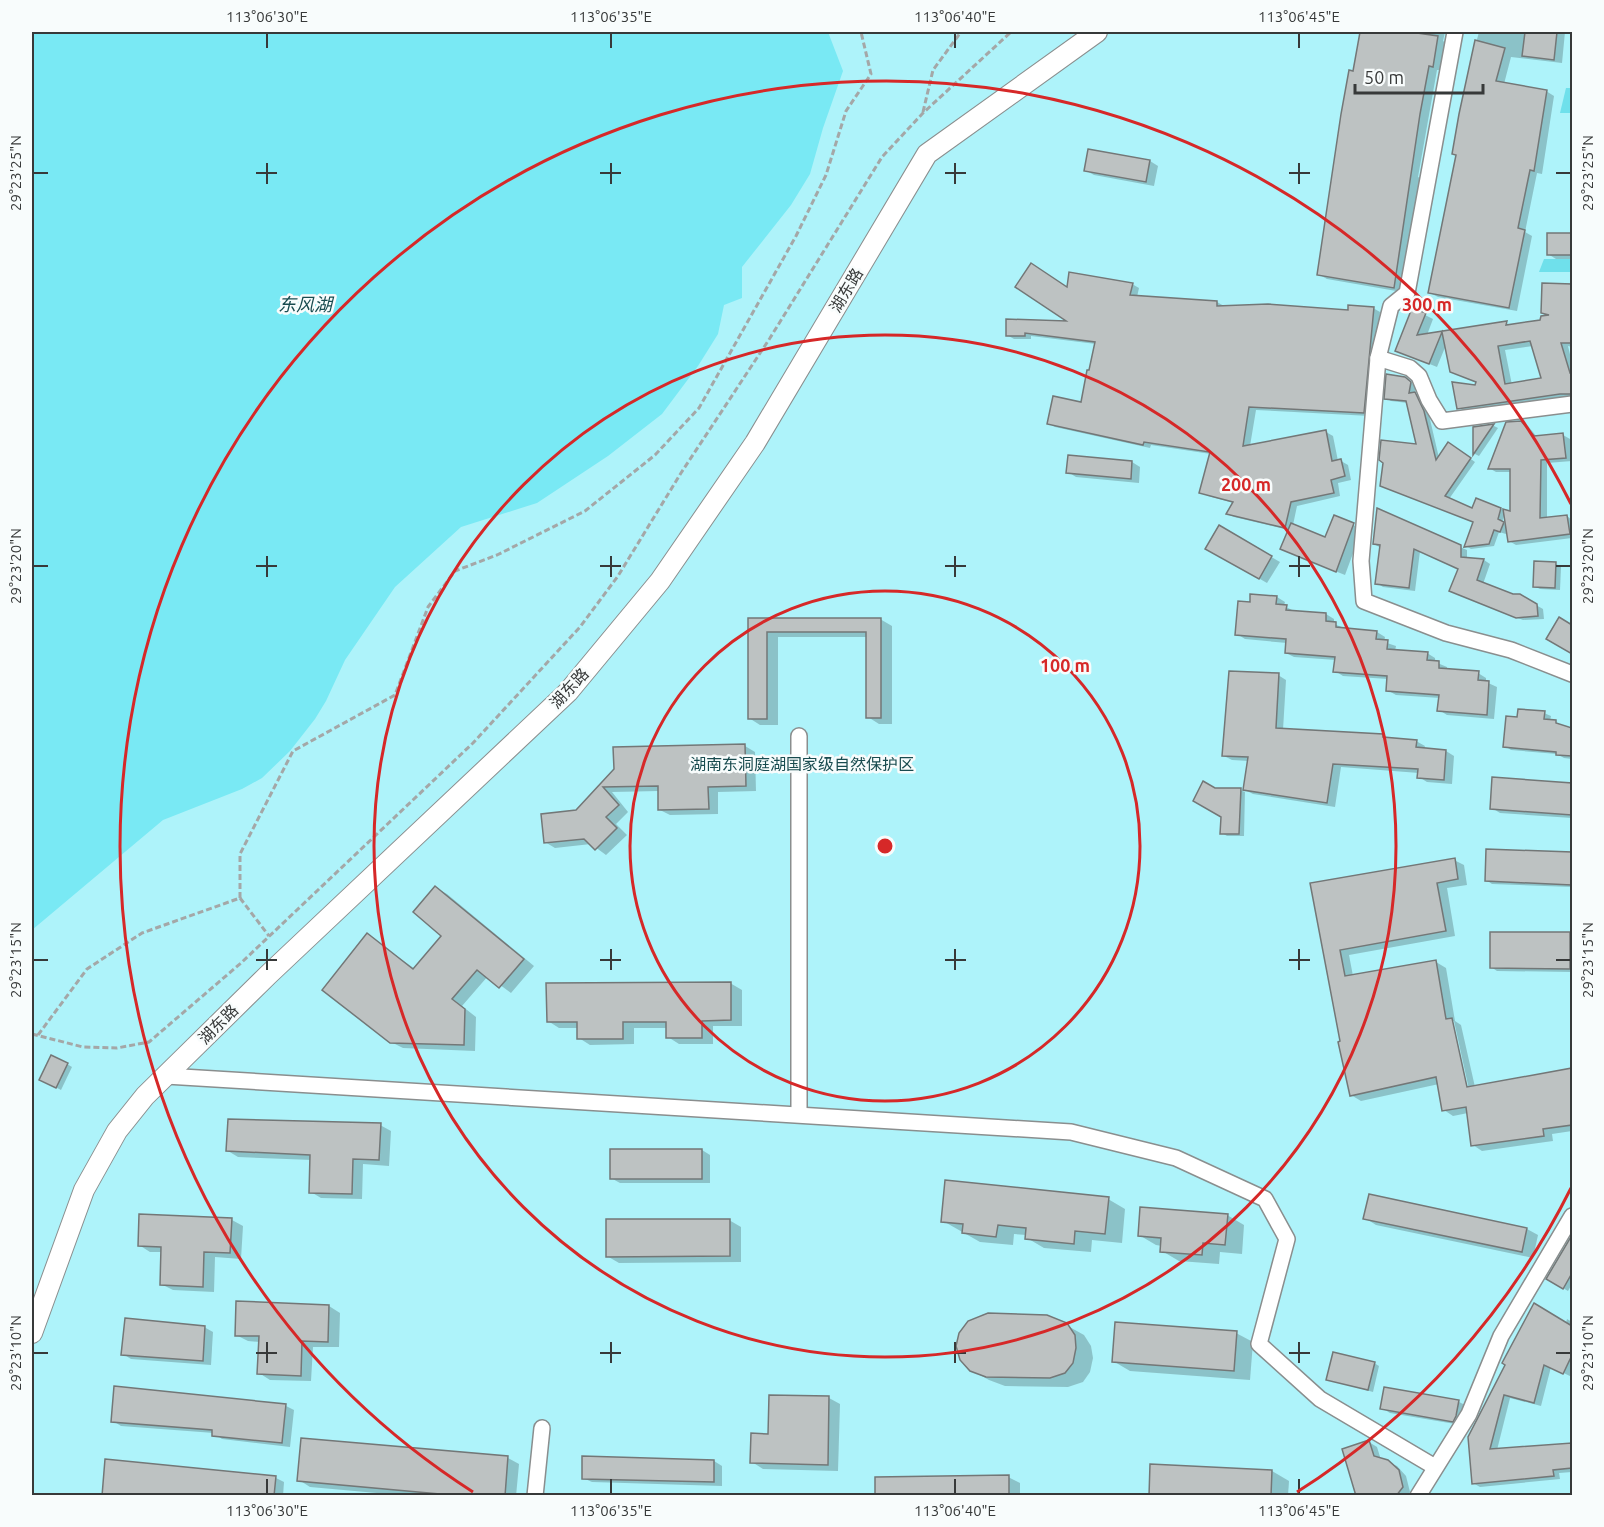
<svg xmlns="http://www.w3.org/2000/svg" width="1604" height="1527" font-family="Ubuntu,'Noto Sans SC',sans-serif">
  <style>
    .green { fill: #aef3fa }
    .forest { fill: #6fe0eb }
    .water { fill: #79e9f4 }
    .shadow { fill: #0003; fill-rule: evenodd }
    .building { fill: #bdc2c2; stroke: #737777; stroke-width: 1.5; fill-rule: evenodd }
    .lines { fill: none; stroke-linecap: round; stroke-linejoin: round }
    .minor-casing { stroke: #8a8e8e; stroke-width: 18 }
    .tertiary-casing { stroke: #8a8e8e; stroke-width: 22 }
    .path { stroke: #a4a7a7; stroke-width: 3; stroke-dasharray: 6 3; stroke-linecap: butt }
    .minor { stroke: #fff; stroke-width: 15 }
    .tertiary { stroke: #fff; stroke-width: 20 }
    .ticks { fill: none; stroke: #373939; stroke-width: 2 }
    .ring { fill: none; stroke: #d62828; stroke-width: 3 }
    .labels { text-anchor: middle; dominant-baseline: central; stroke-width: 5; stroke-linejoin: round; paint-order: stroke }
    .street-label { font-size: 16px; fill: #373939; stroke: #f8fcfc }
    .park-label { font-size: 16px; fill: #184b4f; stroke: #f8fcfc }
    .water-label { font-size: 18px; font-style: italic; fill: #184b4f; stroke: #f8fcfc }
    .centre { fill: #d62828; stroke: #f8fcfc; stroke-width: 3 }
    .ring-label { font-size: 18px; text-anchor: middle; font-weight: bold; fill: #d62828; stroke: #f8fcfc; stroke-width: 5; stroke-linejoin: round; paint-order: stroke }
    .neatline { fill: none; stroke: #373939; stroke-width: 2 }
    .ticks-label { font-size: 15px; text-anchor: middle; fill: #373939 }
  </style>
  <rect width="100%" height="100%" fill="#f8fcfc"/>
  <rect class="green" x="32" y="32" width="1540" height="1463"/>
  <g class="forest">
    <path d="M 1566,88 L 1572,88 L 1572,113 L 1560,113 Z"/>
    <path d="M 1544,259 L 1572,259 L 1572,272 L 1539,272 Z"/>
  </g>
  <path class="water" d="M 32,32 L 828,32 L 843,71 L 823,128 L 810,174 L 791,205 L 742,267 L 742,298 L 724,305 L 718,334 L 698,366 L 662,414 L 608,456 L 537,503 L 461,527 L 395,587 L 345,660 L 326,701 L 315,719 L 290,751 L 262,778 L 242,789 L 163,820 L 32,930 Z"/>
  <g class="shadow">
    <path d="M 1361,32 L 1445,32 L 1443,41 L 1446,43 L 1441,70 L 1437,70 L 1418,177 L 1420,178 L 1405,263 L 1406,264 L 1402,292 L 1327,279 L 1318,274 Z"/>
    <path d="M 1479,32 L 1565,32 L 1562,63 L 1511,57 L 1504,84 L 1546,91 L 1554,96 L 1542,174 L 1537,173 L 1525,232 L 1532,236 L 1517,311 L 1438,297 L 1430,293 L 1457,156 L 1468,73 Z"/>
    <path d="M 1150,161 L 1158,166 L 1154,186 L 1094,175 L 1085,170 Z"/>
    <path d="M 1548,234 L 1572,234 L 1572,259 L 1556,259 L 1548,254 Z"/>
    <path d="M 1132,284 L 1139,288 L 1137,297 L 1217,302 L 1224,306 L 1349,311 L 1373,308 L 1380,312 L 1370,416 L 1256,410 L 1250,446 L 1326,432 L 1333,436 L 1338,461 L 1341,461 L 1348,465 L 1351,480 L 1338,483 L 1340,496 L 1297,506 L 1293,525 L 1326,539 L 1335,517 L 1362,529 L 1345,575 L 1290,553 L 1289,530 L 1234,517 L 1228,514 L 1234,503 L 1208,496 L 1201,492 L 1211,454 L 1151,445 L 1150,448 L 1055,427 L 1048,423 L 1082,404 L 1096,344 L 1031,336 L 1031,339 L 1014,339 L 1007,335 L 1071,322 L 1068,289 Z"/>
    <path d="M 1543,284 L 1572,285 L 1572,347 L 1568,346 L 1572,363 L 1572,398 L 1467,413 L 1459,408 L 1476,387 L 1477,383 L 1451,371 L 1446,345 L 1437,367 L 1405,354 L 1425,315 L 1433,319 L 1427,335 L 1506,323 L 1512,326 L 1541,322 L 1549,316 L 1543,312 ZM 1533,346 L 1543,379 L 1512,385 L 1505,350 Z"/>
    <path d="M 1410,381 L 1415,386 L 1415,393 L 1420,396 L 1429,415 L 1439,458 L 1454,447 L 1475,462 L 1449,499 L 1473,510 L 1501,509 L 1511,513 L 1511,472 L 1496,472 L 1489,468 L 1521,422 L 1528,426 L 1537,437 L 1563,435 L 1570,439 L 1572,461 L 1547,463 L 1547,519 L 1567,516 L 1572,520 L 1572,538 L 1516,545 L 1509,541 L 1507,529 L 1506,534 L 1499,532 L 1494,546 L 1471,549 L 1466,546 L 1474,522 L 1387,488 L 1418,446 L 1408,403 L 1391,401 L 1386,398 ZM 1505,513 L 1507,525 L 1502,522 Z"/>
    <path d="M 1494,426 L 1498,428 L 1479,456 L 1475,454 L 1474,428 Z"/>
    <path d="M 1132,462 L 1140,467 L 1139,483 L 1076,477 L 1068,472 Z"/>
    <path d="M 1220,527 L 1280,562 L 1267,583 L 1208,549 Z"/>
    <path d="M 1374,544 L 1460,547 L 1467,550 L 1467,559 L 1484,560 L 1490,564 L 1483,584 L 1513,596 L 1520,596 L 1543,609 L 1544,619 L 1523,620 L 1457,594 L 1460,569 L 1420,551 L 1415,591 L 1383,587 L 1377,583 L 1381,548 Z"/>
    <path d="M 1536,563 L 1556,564 L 1561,567 L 1560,590 L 1540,589 L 1534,586 Z"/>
    <path d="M 1277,597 L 1285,602 L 1284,606 L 1294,611 L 1326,614 L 1334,619 L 1334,624 L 1344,628 L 1377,632 L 1385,637 L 1384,642 L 1396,646 L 1395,651 L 1427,653 L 1435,658 L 1435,662 L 1447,667 L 1447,671 L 1478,673 L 1486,678 L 1486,682 L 1497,687 L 1494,719 L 1447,715 L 1439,710 L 1440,698 L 1396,695 L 1387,690 L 1388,679 L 1343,676 L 1335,671 L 1336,660 L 1294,657 L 1286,653 L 1287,643 L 1245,639 L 1237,634 L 1251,603 Z"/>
    <path d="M 749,619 L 880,619 L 892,626 L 892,724 L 879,724 L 868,717 L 868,637 L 778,637 L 778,725 L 760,725 L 749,718 Z"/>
    <path d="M 1278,675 L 1286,680 L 1283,730 L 1382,736 L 1389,739 L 1416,741 L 1425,746 L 1424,749 L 1446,751 L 1454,756 L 1452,784 L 1427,782 L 1419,777 L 1419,773 L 1341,767 L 1335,807 L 1253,794 L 1245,790 L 1244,836 L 1227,836 L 1222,833 L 1222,816 L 1215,789 L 1240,790 L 1245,792 L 1249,761 L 1232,760 L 1224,756 Z"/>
    <path d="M 1544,713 L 1551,716 L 1550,721 L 1572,730 L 1572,759 L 1564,758 L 1557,754 L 1511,750 L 1505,746 L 1518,719 Z"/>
    <path d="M 745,746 L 755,752 L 756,791 L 718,792 L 718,814 L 670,815 L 660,810 L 659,791 L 612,792 L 628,812 L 616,824 L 627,835 L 606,855 L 591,844 L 555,848 L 545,842 L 577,812 L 615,769 L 615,748 Z"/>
    <path d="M 1494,778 L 1572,784 L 1572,818 L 1500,813 L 1492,808 Z"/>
    <path d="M 1487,850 L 1572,854 L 1572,887 L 1492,884 L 1486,880 Z"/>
    <path d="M 1454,860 L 1464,865 L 1467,885 L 1447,888 L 1455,936 L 1349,955 L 1353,976 L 1436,962 L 1446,968 L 1455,1021 L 1461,1025 L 1475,1087 L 1572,1069 L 1572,1131 L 1552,1134 L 1553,1141 L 1482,1151 L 1473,1145 L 1468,1113 L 1453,1116 L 1444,1110 L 1439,1084 L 1361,1101 L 1351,1095 L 1312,884 ZM 1451,1021 L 1454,1021 L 1470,1094 L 1467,1095 Z"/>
    <path d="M 436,888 L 447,894 L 534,966 L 511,993 L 488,976 L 462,1006 L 476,1017 L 475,1051 L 403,1048 L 391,1042 L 367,935 L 415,969 L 443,936 Z"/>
    <path d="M 1491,933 L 1572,933 L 1572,972 L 1497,971 L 1491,967 Z"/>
    <path d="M 730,983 L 742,990 L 742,1026 L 713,1026 L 713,1044 L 679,1044 L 668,1037 L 668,1028 L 634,1028 L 634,1044 L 590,1045 L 579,1038 L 579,1028 L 559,1028 L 548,1021 Z"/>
    <path d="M 67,1064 L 72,1067 L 61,1090 L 46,1082 Z"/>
    <path d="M 380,1125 L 391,1131 L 389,1166 L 363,1164 L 362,1199 L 321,1198 L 311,1192 L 312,1160 L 238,1157 L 228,1151 Z"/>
    <path d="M 702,1150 L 710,1155 L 710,1183 L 620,1183 L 611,1178 Z"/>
    <path d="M 1370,1196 L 1527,1229 L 1538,1235 L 1533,1258 L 1376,1225 L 1365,1218 Z"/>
    <path d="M 1108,1199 L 1125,1209 L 1122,1243 L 1092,1240 L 1091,1252 L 1044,1248 L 1027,1238 L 1027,1235 L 1014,1234 L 1013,1245 L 980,1242 L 943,1221 Z"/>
    <path d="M 1227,1215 L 1244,1225 L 1242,1254 L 1220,1252 L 1219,1264 L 1179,1261 L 1162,1251 L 1162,1246 L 1156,1245 L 1139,1235 Z"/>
    <path d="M 232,1220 L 243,1226 L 241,1259 L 215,1257 L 214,1292 L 173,1290 L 161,1284 L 163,1252 L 150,1252 L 139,1245 Z"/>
    <path d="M 729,1220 L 741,1227 L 741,1262 L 619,1263 L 607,1256 Z"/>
    <path d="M 1572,1240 L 1572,1284 L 1568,1291 L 1548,1279 Z"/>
    <path d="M 329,1306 L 340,1313 L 339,1347 L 313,1347 L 311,1381 L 270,1380 L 259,1373 L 260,1342 L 248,1341 L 236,1335 Z"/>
    <path d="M 1567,1319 L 1572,1322 L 1572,1377 L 1551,1367 L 1541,1406 L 1510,1398 L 1497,1450 L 1572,1445 L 1572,1472 L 1559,1473 L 1560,1479 L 1480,1487 L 1473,1483 L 1507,1364 L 1566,1323 Z"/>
    <path d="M 1066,1325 L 1084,1335 L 1091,1346 L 1093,1358 L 1090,1372 L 1083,1382 L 1068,1387 L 1005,1386 L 989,1380 L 971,1370 Z"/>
    <path d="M 204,1327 L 213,1332 L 211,1365 L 131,1359 L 123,1354 Z"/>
    <path d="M 1236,1333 L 1253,1342 L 1250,1380 L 1130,1371 L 1113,1361 Z"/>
    <path d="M 1374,1363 L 1379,1366 L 1373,1392 L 1327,1379 Z"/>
    <path d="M 116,1387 L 286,1406 L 294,1410 L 290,1447 L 222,1439 L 214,1433 L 121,1426 L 113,1421 Z"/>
    <path d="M 1385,1389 L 1459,1402 L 1467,1406 L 1461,1425 L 1390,1413 L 1382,1408 Z"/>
    <path d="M 829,1398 L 840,1404 L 838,1471 L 763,1469 L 752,1462 L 769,1435 Z"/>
    <path d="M 1369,1442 L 1377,1447 L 1381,1460 L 1397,1466 L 1406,1476 L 1410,1492 L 1407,1496 L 1358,1496 Z"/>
    <path d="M 508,1458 L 519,1464 L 516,1496 L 410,1496 L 310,1487 L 299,1480 Z"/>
    <path d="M 107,1460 L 276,1478 L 284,1482 L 283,1496 L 106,1496 Z"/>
    <path d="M 714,1461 L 722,1466 L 722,1486 L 592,1482 L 583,1478 Z"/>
    <path d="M 1272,1471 L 1289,1481 L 1288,1496 L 1150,1496 Z"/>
    <path d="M 1008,1477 L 1020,1483 L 1020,1496 L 876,1496 Z"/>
  </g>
  <g class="building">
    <path d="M 1360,32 L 1410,32 L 1438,36 L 1433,67 L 1429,66 L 1420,114 L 1394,288 L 1317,275 L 1341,114 L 1349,70 L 1353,71 Z"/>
    <path d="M 1525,32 L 1557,32 L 1554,60 L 1522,56 Z"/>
    <path d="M 1475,40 L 1505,48 L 1496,81 L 1547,90 L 1534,171 L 1530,170 L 1518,228 L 1525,230 L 1509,308 L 1428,293 L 1456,155 L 1452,154 L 1459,114 Z"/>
    <path d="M 1088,149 L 1150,160 L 1146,182 L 1084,171 Z"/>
    <rect x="1547" y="233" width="25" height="22"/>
    <path d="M 1031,263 L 1067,287 L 1069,272 L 1133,283 L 1130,295 L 1217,301 L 1217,306 L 1268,304 L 1348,310 L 1348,305 L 1374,307 L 1364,413 L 1249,407 L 1243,446 L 1326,430 L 1332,461 L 1341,459 L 1345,476 L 1331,480 L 1334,493 L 1291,502 L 1285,528 L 1226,514 L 1233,502 L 1199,493 L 1210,452 L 1144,442 L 1143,445 L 1047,424 L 1053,396 L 1081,402 L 1087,370 L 1089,370 L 1095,342 L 1025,333 L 1025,336 L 1006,336 L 1006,319 L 1066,321 L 1015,287 Z"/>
    <path d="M 1542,283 L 1572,284 L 1572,343 L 1561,343 L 1570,373 L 1572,372 L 1572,394 L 1560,394 L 1457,409 L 1452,382 L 1475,385 L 1476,382 L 1450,372 L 1442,332 L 1429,364 L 1395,351 L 1412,308 L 1426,313 L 1417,335 L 1507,321 L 1506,325 L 1540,320 L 1541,316 L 1549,315 L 1541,313 ZM 1530,341 L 1541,378 L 1505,384 L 1498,346 Z"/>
    <path d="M 1386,374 L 1405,377 L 1411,382 L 1409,393 L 1415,392 L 1424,411 L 1436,460 L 1448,442 L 1471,458 L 1445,496 L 1472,508 L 1476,498 L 1501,508 L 1498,519 L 1504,522 L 1500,532 L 1494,530 L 1489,544 L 1464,547 L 1473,522 L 1380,486 L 1383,463 L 1379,460 L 1381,440 L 1416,444 L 1406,401 L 1384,399 Z"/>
    <path d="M 1521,421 L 1534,436 L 1563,433 L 1566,458 L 1541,460 L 1540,518 L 1567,515 L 1570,534 L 1508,542 L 1503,509 L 1510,511 L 1510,469 L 1488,469 L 1506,422 Z"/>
    <path d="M 1494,424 L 1473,455 L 1473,427 Z"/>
    <path d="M 1068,455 L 1132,461 L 1131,479 L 1066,473 Z"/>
    <path d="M 1377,508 L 1461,545 L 1461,557 L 1484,559 L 1477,580 L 1513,594 L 1520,594 L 1537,604 L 1538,616 L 1516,618 L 1449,591 L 1458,569 L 1414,549 L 1409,588 L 1375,584 L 1380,545 L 1373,544 Z"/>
    <path d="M 1334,515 L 1354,523 L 1336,572 L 1280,549 L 1291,523 L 1325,537 Z"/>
    <path d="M 1219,525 L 1272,556 L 1259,579 L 1205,549 Z"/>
    <path d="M 1534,561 L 1556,562 L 1555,588 L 1533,587 Z"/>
    <path d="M 1250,594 L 1277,596 L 1276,604 L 1287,605 L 1286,610 L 1326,613 L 1326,621 L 1336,622 L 1336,627 L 1377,631 L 1376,639 L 1388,640 L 1387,649 L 1428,652 L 1427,660 L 1439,661 L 1439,668 L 1479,671 L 1478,680 L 1489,681 L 1487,715 L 1437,711 L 1439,695 L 1386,691 L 1387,676 L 1333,672 L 1335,657 L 1285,653 L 1286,639 L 1235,635 L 1238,601 L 1250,602 Z"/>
    <path d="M 1559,617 L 1572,625 L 1572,654 L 1546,639 Z"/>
    <path d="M 748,618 L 881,618 L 881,718 L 866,718 L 866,632 L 767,632 L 767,719 L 748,719 Z"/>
    <path d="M 1229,671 L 1279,673 L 1276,728 L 1383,734 L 1383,737 L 1417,740 L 1416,747 L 1446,750 L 1444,780 L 1417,778 L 1418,769 L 1333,764 L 1327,803 L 1243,790 L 1248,757 L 1222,756 Z"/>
    <path d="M 1518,709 L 1545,711 L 1544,719 L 1556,720 L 1556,723 L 1572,728 L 1572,756 L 1556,755 L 1556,752 L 1503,747 L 1506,716 L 1517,717 Z"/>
    <path d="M 745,744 L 746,786 L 708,787 L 709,809 L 658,810 L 658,786 L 603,787 L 619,805 L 606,817 L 617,828 L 595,850 L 584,839 L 544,843 L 541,814 L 576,810 L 614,769 L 613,747 Z"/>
    <path d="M 1492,777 L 1572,783 L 1572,815 L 1490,809 Z"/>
    <path d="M 1203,781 L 1215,788 L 1241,788 L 1239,834 L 1220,834 L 1221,817 L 1193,801 Z"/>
    <path d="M 1486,849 L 1572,852 L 1572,885 L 1485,881 Z"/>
    <path d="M 1455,858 L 1458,879 L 1437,883 L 1446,931 L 1340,950 L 1345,976 L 1436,960 L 1446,1019 L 1452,1018 L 1467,1087 L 1572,1068 L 1572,1125 L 1543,1129 L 1544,1136 L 1471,1146 L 1466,1107 L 1442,1111 L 1436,1077 L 1350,1096 L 1338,1042 L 1340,1041 L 1310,883 Z"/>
    <path d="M 435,886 L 524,959 L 499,988 L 477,970 L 452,999 L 465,1009 L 464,1045 L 390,1043 L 322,990 L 367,933 L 413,969 L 441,936 L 413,912 Z"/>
    <path d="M 1490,932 L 1570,932 L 1570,969 L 1490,968 Z"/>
    <path d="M 731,982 L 731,1020 L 702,1021 L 702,1038 L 666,1038 L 666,1022 L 623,1022 L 623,1039 L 577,1039 L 577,1022 L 547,1022 L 546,983 Z"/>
    <path d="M 51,1055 L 68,1063 L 56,1088 L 39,1080 Z"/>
    <path d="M 228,1119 L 381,1123 L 379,1160 L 353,1159 L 352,1194 L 309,1193 L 310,1155 L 226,1151 Z"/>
    <rect x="610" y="1149" width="92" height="30"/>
    <path d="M 945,1180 L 1109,1197 L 1105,1234 L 1075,1231 L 1074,1244 L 1025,1239 L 1026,1228 L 998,1225 L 996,1237 L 962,1233 L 963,1224 L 941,1222 Z"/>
    <path d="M 1369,1194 L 1527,1228 L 1522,1252 L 1363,1219 Z"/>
    <path d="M 1140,1207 L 1228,1214 L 1225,1245 L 1203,1243 L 1202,1255 L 1160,1252 L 1161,1238 L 1138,1236 Z"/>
    <path d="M 139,1214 L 232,1218 L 230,1253 L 204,1252 L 203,1287 L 160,1285 L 161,1247 L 138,1246 Z"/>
    <path d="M 606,1219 L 730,1219 L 730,1256 L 606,1257 Z"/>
    <path d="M 1572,1235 L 1572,1273 L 1563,1289 L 1546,1279 Z"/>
    <path d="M 236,1301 L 329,1305 L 328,1342 L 302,1341 L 301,1376 L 257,1374 L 259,1336 L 235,1336 Z"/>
    <path d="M 1534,1303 L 1572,1326 L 1572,1355 L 1563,1374 L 1544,1365 L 1534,1403 L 1504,1395 L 1490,1449 L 1572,1443 L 1572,1468 L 1553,1470 L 1554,1476 L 1472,1484 L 1468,1437 L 1505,1365 L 1502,1363 Z"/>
    <path d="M 988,1313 L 1047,1315 L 1067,1323 L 1075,1335 L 1076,1348 L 1073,1363 L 1065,1373 L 1050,1378 L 986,1377 L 970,1371 L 960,1360 L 956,1346 L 959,1333 L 968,1321 Z"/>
    <path d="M 125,1318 L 205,1326 L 203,1361 L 121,1355 Z"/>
    <path d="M 1115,1322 L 1237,1331 L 1234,1371 L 1112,1362 Z"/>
    <path d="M 1333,1352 L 1375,1362 L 1368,1390 L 1326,1380 Z"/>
    <path d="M 114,1386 L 286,1404 L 282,1443 L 212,1436 L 212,1430 L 111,1422 Z"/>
    <path d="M 1384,1387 L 1459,1400 L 1456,1416 L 1453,1422 L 1380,1409 Z"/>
    <path d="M 769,1395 L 829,1396 L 828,1465 L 750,1463 L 751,1433 L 768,1434 Z"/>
    <path d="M 301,1438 L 508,1456 L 505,1496 L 462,1496 L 297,1481 Z"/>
    <path d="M 1369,1440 L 1374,1456 L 1388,1460 L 1399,1470 L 1403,1487 L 1396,1496 L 1356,1496 L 1342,1449 Z"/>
    <path d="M 582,1456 L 714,1460 L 714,1482 L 582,1479 Z"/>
    <path d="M 105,1459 L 276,1476 L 274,1496 L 102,1496 Z"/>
    <path d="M 1150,1464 L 1272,1470 L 1271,1496 L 1149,1496 Z"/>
    <path d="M 1009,1475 L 1009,1496 L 875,1496 L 875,1477 Z"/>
  </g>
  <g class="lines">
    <defs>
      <g id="minor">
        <path d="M 1455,32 L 1407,293 L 1391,306 L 1378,358 L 1361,561 L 1364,601 L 1446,633 L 1511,650 L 1572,674"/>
        <path d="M 1378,358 L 1410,368 L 1419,376 L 1429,400 L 1442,421 L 1572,404"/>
        <path d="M 799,736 L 799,1114"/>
        <path d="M 166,1076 L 1071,1132 L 1176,1158 L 1265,1199 L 1287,1239 L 1259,1344 L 1320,1399 L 1435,1467"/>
        <path d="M 535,1496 L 542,1428"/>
        <path d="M 1418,1496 L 1469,1414 L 1501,1336 L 1572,1216"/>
      </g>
      <path id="tertiary" d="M 32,1333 L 84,1190 L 117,1131 L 145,1096 L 268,975 L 568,692 L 660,581 L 755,443 L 927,154 L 1097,32"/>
    </defs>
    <use href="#minor" class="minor-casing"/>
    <use href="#tertiary" class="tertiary-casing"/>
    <g class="path">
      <path d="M 923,112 L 933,70 L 961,32"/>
      <path d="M 240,898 L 269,936"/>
      <path d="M 32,1034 L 83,1047 L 117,1048 L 149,1042 L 241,963 L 473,743 L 580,627 L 618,576 L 681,473 L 770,338 L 882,157 L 923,113 L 1011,32"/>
      <path d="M 38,1035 L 87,969 L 142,933 L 240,898 L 240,854 L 293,751 L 395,695 L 428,607 L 455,571 L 497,555 L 585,511 L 655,455 L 699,408 L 796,236 L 826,175 L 846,111 L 871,74 L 861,32"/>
    </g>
    <use href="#minor" class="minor"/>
    <use href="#tertiary" class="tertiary"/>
  </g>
  <path class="ticks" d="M 267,33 L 267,48M 611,33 L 611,48M 955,33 L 955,48M 1299,33 L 1299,48M 267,163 L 267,184M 611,163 L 611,184M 955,163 L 955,184M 1299,163 L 1299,184M 33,173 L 48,173M 256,173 L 277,173M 600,173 L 621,173M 945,173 L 966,173M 1289,173 L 1310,173M 1556,173 L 1571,173M 267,556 L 267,577M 611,556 L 611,577M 955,556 L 955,577M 1299,556 L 1299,577M 33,566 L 48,566M 256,566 L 277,566M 600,566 L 621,566M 945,566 L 966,566M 1289,566 L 1310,566M 1556,566 L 1571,566M 267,949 L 267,970M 611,949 L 611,970M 955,949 L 955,970M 1299,949 L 1299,970M 33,960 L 48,960M 256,960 L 277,960M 600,960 L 621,960M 945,960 L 966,960M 1289,960 L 1310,960M 1556,960 L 1571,960M 267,1342 L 267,1363M 611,1342 L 611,1363M 955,1342 L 955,1363M 1299,1342 L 1299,1363M 33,1353 L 48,1353M 256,1353 L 277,1353M 600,1353 L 621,1353M 945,1353 L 966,1353M 1289,1353 L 1310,1353M 1556,1353 L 1571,1353M 267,1479 L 267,1494M 611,1479 L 611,1494M 955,1479 L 955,1494M 1299,1479 L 1299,1494"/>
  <g class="ring">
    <circle cx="885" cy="846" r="255"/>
    <circle cx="885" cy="846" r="511"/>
    <path d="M1571 1188A766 766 0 0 1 1297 1492M473 1492A766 766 0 1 1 1571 504"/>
  </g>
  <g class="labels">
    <g class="street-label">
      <text transform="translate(846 290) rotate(-59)">湖东路</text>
      <text transform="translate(569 688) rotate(-47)">湖东路</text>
      <text transform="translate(218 1024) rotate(-45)">湖东路</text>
    </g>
    <g class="park-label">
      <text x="802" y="764">湖南东洞庭湖国家级自然保护区</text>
    </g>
    <g class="water-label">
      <text x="305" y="304">东风湖</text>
    </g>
  </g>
  <circle cx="885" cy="846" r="9" class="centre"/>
  <g class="ring-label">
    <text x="1427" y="311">300 m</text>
    <text x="1246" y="491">200 m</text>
    <text x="1065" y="672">100 m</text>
  </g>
  <rect width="1604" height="1527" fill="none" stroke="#f8fcfc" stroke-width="66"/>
  <path d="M1355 84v9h128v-9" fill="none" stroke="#373939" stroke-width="3"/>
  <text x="1364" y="84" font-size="18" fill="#373939" stroke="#f8fcfc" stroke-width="4.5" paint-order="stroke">50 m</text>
  <rect x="33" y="33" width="1538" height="1461" class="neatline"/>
  <g class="ticks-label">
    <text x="267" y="22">113°06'30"E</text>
    <text x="611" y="22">113°06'35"E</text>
    <text x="955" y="22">113°06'40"E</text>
    <text x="1299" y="22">113°06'45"E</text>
    <text transform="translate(16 173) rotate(-90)" y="5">29°23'25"N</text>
    <text transform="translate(1588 173) rotate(-90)" y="5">29°23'25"N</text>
    <text transform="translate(16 566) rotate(-90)" y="5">29°23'20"N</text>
    <text transform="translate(1588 566) rotate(-90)" y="5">29°23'20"N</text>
    <text transform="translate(16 960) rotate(-90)" y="5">29°23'15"N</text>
    <text transform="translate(1588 960) rotate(-90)" y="5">29°23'15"N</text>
    <text transform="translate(16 1353) rotate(-90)" y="5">29°23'10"N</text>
    <text transform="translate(1588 1353) rotate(-90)" y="5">29°23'10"N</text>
    <text x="267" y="1516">113°06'30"E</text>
    <text x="611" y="1516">113°06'35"E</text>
    <text x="955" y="1516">113°06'40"E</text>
    <text x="1299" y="1516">113°06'45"E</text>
  </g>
</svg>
